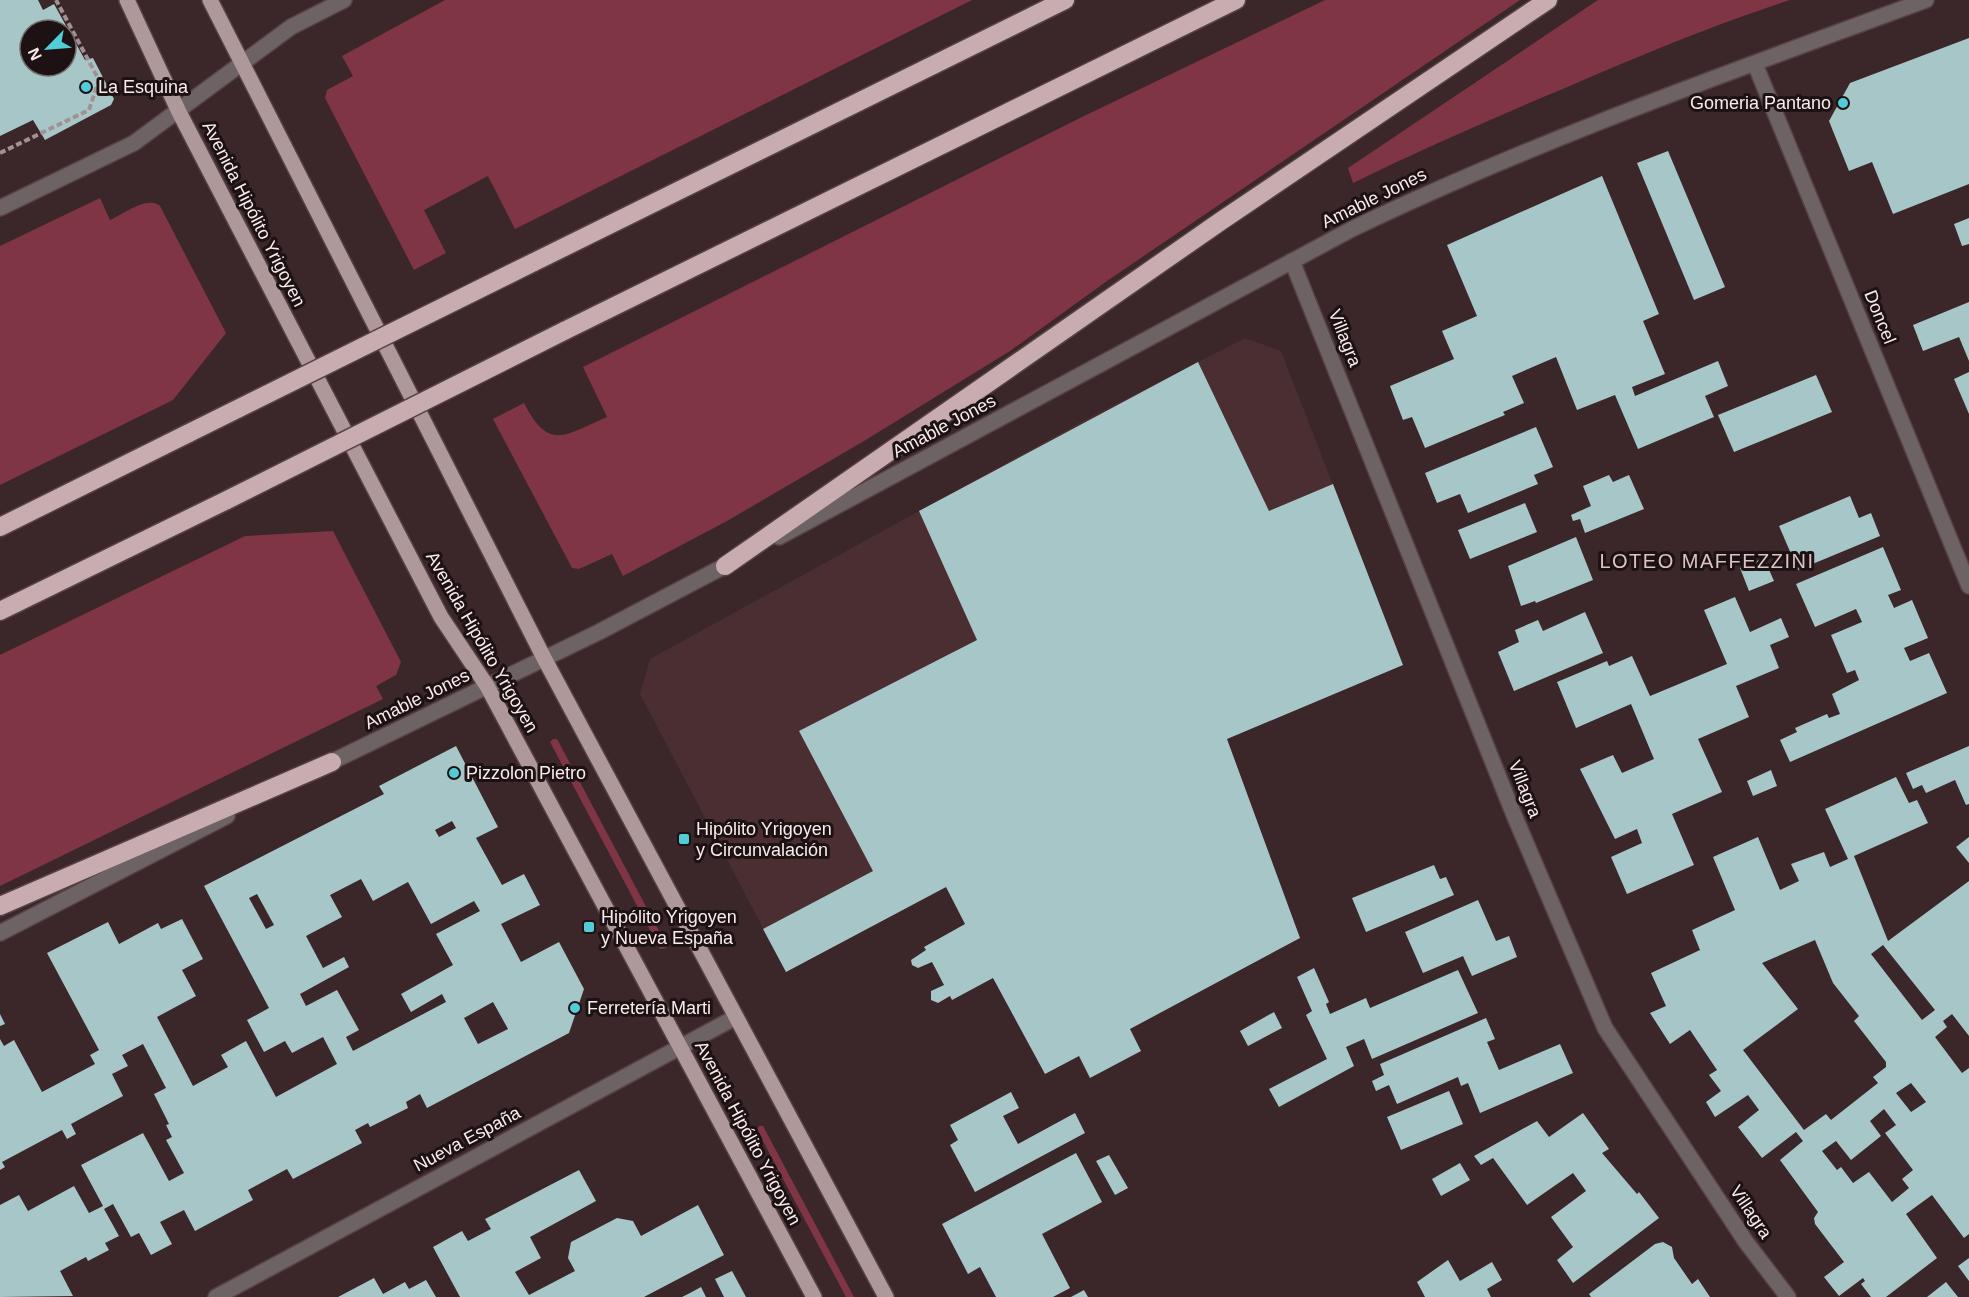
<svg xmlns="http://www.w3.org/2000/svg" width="1969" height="1297" font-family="Helvetica,sans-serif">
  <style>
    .built { fill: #4a2e32 }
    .green { fill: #803545 }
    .building { fill: #a7c6c8; fill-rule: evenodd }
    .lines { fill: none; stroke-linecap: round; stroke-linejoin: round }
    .minor-casing { stroke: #564244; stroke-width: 18 }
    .major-casing { stroke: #564244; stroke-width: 18 }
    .highway-casing { stroke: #564244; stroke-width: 21 }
    .path { stroke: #a29193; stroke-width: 4; stroke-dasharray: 6 3; stroke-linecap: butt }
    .minor { stroke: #6e6364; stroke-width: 15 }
    .major { stroke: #af989a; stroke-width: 15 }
    .highway { stroke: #c8acb0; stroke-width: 18 }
    .highway-bridge-casing { stroke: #564244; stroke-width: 21; stroke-linecap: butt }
    .highway-bridge { stroke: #c8acb0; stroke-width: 18 }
    .poi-dot { fill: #52ccd6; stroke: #1c1213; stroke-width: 2 }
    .labels { text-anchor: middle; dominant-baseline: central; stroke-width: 6; stroke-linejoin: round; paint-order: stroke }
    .poi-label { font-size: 18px; fill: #faebec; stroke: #1c1213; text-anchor: start }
    .street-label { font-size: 18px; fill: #faebec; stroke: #1c1213 }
    .neighbourhood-label { font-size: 20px; letter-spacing: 1.5px; fill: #ddc1c4; stroke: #1c1213 }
  </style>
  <rect width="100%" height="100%" fill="#3b2629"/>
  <path class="built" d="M 1245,338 L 1281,351 L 1403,665 L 1227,739 L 786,972 L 640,694 L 650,659 L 1079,423 Z"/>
  <g class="green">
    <path d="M 445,0 L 972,0 L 515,229 L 488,176 L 424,210 L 446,253 L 414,270 L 325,98 L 327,90 L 353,76 L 342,56 Z"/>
    <path d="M 1325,0 L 1520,0 L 1107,281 L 1010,351 L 864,441 L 727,521 L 623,576 L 612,554 L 579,569 L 572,568 L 493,419 L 524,403 C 549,452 565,435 607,417 L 583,367 L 1082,117 Z"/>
    <path d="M 1598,0 L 1790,0 C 1713,25 1639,56 1565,88 C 1493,118 1422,149 1353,183 L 1348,168 Z"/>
    <path d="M 100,198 L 110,220 C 123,214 148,195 160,206 L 226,333 L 173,400 L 0,485 L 0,246 Z"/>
    <path d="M 333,531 L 401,662 L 396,675 L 376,686 L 383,699 L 0,886 L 0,655 L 245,536 Z"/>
    <path d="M 553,739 L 557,739 L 667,946 L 666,948 L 660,949 L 550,742 Z"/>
    <path d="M 759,1126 L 763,1126 L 854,1297 L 846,1297 L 757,1130 Z"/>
  </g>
  <g class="building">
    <path d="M 0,0 L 38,0 L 43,10 L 54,4 L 85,60 L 93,58 L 114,99 L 111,105 L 45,140 L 33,120 L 0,136 ZM 30,30 L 66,30 L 66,66 L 30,66 Z"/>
    <path d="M 1969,38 L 1969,184 L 1893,214 L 1872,162 L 1849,171 L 1829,121 L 1850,83 Z"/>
    <path d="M 1668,151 L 1725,287 L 1694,300 L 1637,163 Z"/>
    <path d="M 1602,176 L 1659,314 L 1643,321 L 1665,374 L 1632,387 L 1635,396 L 1718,361 L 1728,386 L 1705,396 L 1714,417 L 1638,449 L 1615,395 L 1577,410 L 1556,357 L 1512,376 L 1524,403 L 1503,412 L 1505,415 L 1425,448 L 1412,417 L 1403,420 L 1390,386 L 1454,359 L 1442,331 L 1477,316 L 1447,245 Z"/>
    <path d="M 1969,218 L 1969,244 L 1962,246 L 1954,224 Z"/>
    <path d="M 1969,302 L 1969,361 L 1959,337 L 1923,351 L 1913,325 Z"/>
    <path d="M 1198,362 L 1269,511 L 1333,484 L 1403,665 L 1227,739 L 1300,938 L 1130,1029 L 1141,1051 L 1090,1078 L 1079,1056 L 1045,1074 L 993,978 L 952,1000 L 950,996 L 938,1003 L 931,1000 L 931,991 L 944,985 L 932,962 L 918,968 L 912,965 L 911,960 L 926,950 L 924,947 L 965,924 L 946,887 L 786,972 L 763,929 L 873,871 L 799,731 L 977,640 L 919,511 Z"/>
    <path d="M 1969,372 L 1969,414 L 1954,379 Z"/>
    <path d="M 1816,375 L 1832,412 L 1734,452 L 1718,415 Z"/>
    <path d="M 1536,427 L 1553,467 L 1534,475 L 1538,484 L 1468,513 L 1460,494 L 1437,503 L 1425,473 Z"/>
    <path d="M 1609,475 L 1613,482 L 1629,475 L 1644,509 L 1585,533 L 1580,519 L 1573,521 L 1571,515 L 1591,506 L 1583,486 Z"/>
    <path d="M 1850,496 L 1859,518 L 1871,513 L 1880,536 L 1798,570 L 1779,526 Z"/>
    <path d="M 1525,503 L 1537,532 L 1470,559 L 1458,530 Z"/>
    <path d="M 1576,537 L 1593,580 L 1536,603 L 1535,601 L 1521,606 L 1508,566 Z"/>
    <path d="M 1883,547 L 1901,590 L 1888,595 L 1894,608 L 1912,600 L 1928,638 L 1904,648 L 1910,661 L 1929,653 L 1947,693 L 1790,762 L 1780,740 L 1797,732 L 1795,728 L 1827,714 L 1829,718 L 1840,714 L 1832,694 L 1859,680 L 1855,670 L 1847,673 L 1831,635 L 1862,622 L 1856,609 L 1815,627 L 1796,584 Z"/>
    <path d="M 1764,558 L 1774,581 L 1749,591 L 1740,568 Z"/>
    <path d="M 1735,597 L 1750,632 L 1781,618 L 1789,637 L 1770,645 L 1779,668 L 1736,686 L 1749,717 L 1698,739 L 1722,792 L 1672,814 L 1694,865 L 1627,894 L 1611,857 L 1642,843 L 1637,829 L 1615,839 L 1580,769 L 1613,755 L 1622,773 L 1654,759 L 1631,704 L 1576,728 L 1557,682 L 1607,661 L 1609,666 L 1632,656 L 1650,696 L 1727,664 L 1704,610 Z"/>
    <path d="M 1585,612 L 1603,653 L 1514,691 L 1498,652 L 1519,642 L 1515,630 L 1538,620 L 1543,631 Z"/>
    <path d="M 456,746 L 498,827 L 476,838 L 502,885 L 524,874 L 540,905 L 501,924 L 521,962 L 559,942 L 584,989 L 569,1033 L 427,1108 L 420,1094 L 406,1102 L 408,1108 L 370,1127 L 368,1123 L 355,1130 L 362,1143 L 293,1179 L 287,1169 L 248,1190 L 253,1200 L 195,1231 L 184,1210 L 160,1222 L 172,1244 L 151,1255 L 139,1233 L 131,1237 L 113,1204 L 104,1209 L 119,1236 L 105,1243 L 109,1250 L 88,1261 L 86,1257 L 60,1271 L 73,1296 L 0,1297 L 0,1205 L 19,1195 L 28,1211 L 74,1186 L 89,1213 L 103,1206 L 81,1165 L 143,1133 L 169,1181 L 184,1173 L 166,1140 L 172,1137 L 166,1125 L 169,1124 L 154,1094 L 166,1088 L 143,1044 L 122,1055 L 128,1066 L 112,1074 L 123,1096 L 71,1124 L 76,1134 L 67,1139 L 62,1130 L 2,1162 L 5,1167 L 0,1170 L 0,1039 L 4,1046 L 14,1040 L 42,1092 L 95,1064 L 90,1055 L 99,1050 L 47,953 L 108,922 L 119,944 L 158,923 L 161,929 L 182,919 L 203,959 L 182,970 L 196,996 L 157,1017 L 193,1086 L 228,1067 L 221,1055 L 246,1041 L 276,1097 L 337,1064 L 323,1037 L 292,1053 L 285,1041 L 264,1052 L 247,1020 L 269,1008 L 204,886 L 384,794 L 379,786 ZM 452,821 L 456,828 L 439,837 L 435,830 ZM 361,879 L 373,901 L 408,882 L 431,924 L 474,901 L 480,911 L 436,934 L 453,965 L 401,994 L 411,1012 L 442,994 L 446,1002 L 353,1051 L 346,1037 L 359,1030 L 337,990 L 306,1006 L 300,994 L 349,967 L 344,957 L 323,968 L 306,936 L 342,917 L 330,895 ZM 257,894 L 274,925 L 266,929 L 249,898 ZM 493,1002 L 508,1029 L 478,1044 L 464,1018 Z"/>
    <path d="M 1969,746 L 1969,804 L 1966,805 L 1955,780 L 1926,793 L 1922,785 L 1913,789 L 1906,773 Z"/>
    <path d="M 1771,770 L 1777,786 L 1753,796 L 1747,781 Z"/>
    <path d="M 1896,777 L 1909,803 L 1917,800 L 1928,823 L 1854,856 L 1888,941 L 1969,881 L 1969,1036 L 1952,1014 L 1943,1021 L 1947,1027 L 1935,1037 L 1962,1073 L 1969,1068 L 1969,1234 L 1964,1238 L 1932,1195 L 1906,1214 L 1937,1258 L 1886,1297 L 1871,1297 L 1861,1284 L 1865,1281 L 1863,1278 L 1839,1296 L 1824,1277 L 1844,1262 L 1815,1224 L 1814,1218 L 1818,1212 L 1780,1160 L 1803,1141 L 1796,1132 L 1762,1158 L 1738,1127 L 1759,1110 L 1748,1095 L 1715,1117 L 1706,1102 L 1721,1091 L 1709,1075 L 1717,1070 L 1690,1030 L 1670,1044 L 1650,1013 L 1666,1006 L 1651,973 L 1700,950 L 1692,930 L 1735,910 L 1713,857 L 1758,837 L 1780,890 L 1799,881 L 1791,864 L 1824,852 L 1830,867 L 1848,859 L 1825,809 ZM 1815,940 L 1833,983 L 1859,1016 L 1854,1021 L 1886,1062 L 1886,1067 L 1873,1077 L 1878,1083 L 1831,1120 L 1826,1114 L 1804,1130 L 1743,1050 L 1798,1009 L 1762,963 ZM 1883,945 L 1935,1010 L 1922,1020 L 1871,954 ZM 1911,1083 L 1926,1102 L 1911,1112 L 1896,1093 ZM 1884,1109 L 1896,1125 L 1885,1133 L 1913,1170 L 1902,1179 L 1909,1188 L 1892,1202 L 1869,1172 L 1853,1183 L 1841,1167 L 1837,1170 L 1822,1151 L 1836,1141 L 1851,1160 L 1881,1136 L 1870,1121 Z"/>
    <path d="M 1969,837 L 1969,863 L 1956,847 Z"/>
    <path d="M 1434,865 L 1440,879 L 1446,877 L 1454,895 L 1366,932 L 1352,898 Z"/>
    <path d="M 1478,900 L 1496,941 L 1509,936 L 1517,957 L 1472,976 L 1463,956 L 1423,973 L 1405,932 Z"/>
    <path d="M 1314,968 L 1329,1002 L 1326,1004 L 1330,1014 L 1366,998 L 1370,1008 L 1458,970 L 1478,1013 L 1372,1059 L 1364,1039 L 1346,1047 L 1354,1066 L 1279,1107 L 1269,1089 L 1327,1059 L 1306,1015 L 1312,1011 L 1297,977 Z"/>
    <path d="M 1274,1012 L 1282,1028 L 1248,1046 L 1240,1031 Z"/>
    <path d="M 0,1014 L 5,1024 L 0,1026 Z"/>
    <path d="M 1486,1018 L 1495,1039 L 1487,1042 L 1499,1070 L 1560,1044 L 1573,1073 L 1480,1113 L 1468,1083 L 1461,1086 L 1458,1077 L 1397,1104 L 1389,1085 L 1376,1091 L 1372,1081 L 1384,1075 L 1380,1064 Z"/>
    <path d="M 1449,1091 L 1463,1124 L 1401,1150 L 1387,1117 Z"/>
    <path d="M 1011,1092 L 1019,1108 L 1003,1116 L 1018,1144 L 1075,1113 L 1085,1133 L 975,1192 L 950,1145 L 958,1140 L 950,1125 Z"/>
    <path d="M 1583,1113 L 1609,1149 L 1602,1153 L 1637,1194 L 1639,1192 L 1659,1218 L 1573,1283 L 1557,1260 L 1573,1247 L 1551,1217 L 1586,1191 L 1573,1173 L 1527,1205 L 1493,1158 L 1481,1165 L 1474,1156 L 1537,1121 L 1549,1137 Z"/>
    <path d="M 1076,1153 L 1102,1202 L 1042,1234 L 1070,1288 L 1053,1297 L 996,1297 L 980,1267 L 968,1274 L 942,1224 Z"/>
    <path d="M 1109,1155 L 1128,1188 L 1115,1195 L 1096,1161 Z"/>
    <path d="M 1460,1163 L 1470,1180 L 1441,1196 L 1432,1179 Z"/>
    <path d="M 579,1170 L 596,1201 L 530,1237 L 541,1258 L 515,1272 L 529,1295 L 575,1271 L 568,1258 L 571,1242 L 617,1218 L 633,1221 L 641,1236 L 698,1205 L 724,1255 L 644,1297 L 460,1297 L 433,1247 L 462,1231 L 468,1241 L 491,1229 L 485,1219 Z"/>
    <path d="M 1663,1242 L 1672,1247 L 1674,1258 L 1692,1284 L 1698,1279 L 1710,1297 L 1591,1297 L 1589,1294 L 1655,1244 Z"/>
    <path d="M 1969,1258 L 1969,1281 L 1958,1266 Z"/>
    <path d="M 1448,1260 L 1460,1281 L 1492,1262 L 1502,1280 L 1487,1289 L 1491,1297 L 1425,1297 L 1417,1282 Z"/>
    <path d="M 732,1271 L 746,1297 L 724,1297 L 715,1279 Z"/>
    <path d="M 374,1278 L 383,1294 L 405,1282 L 409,1289 L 426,1280 L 436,1297 L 338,1297 Z"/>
    <path d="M 1946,1282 L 1958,1297 L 1927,1297 Z"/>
    <path d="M 701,1287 L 706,1297 L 682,1297 L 690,1293 Z"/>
    <path d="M 1084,1290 L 1088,1297 L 1071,1297 Z"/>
  </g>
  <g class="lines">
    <defs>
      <g id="minor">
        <path d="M 1755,64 L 1969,586"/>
        <path d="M 0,208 L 134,143 L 291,27 L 344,0"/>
        <path d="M 1292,261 L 1514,815 L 1605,1028 L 1746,1242 L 1788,1297"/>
        <path d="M 779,537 L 1352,229 C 1537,140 1733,71 1926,0"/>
        <path d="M 323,766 L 599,632 L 734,561"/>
        <path d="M 0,933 L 227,816"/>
        <path d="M 216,1297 L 736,1017"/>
      </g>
      <g id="major">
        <path d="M 127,0 L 179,112 L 441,617 L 487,686 L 814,1297"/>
        <path d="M 210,0 L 544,658 L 886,1297"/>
      </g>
      <g id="highway">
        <path d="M 532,263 L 1065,0"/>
        <path d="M 564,331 L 1236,0"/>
        <path d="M 0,527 L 189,433"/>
        <path d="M 725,566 L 1221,221 L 1548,0"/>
        <path d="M 0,611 L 227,500"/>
        <path d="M 0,906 L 332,762"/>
      </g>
    </defs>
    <use href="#minor" class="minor-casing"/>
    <use href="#major" class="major-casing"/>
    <use href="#highway" class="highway-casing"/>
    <path class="path" d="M 0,153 L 89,110 L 99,80 L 56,0"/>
    <use href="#minor" class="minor"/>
    <use href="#major" class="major"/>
    <use href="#highway" class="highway"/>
    <defs>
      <g id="highway-bridge">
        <path d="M 189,433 L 532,263"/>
        <path d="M 227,500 L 564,331"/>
      </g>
    </defs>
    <use href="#highway-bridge" class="highway-bridge-casing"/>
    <use href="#highway-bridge" class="highway-bridge"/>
  </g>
  <g class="poi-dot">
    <circle cx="86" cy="87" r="6"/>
    <circle cx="1843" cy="103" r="6"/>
    <circle cx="454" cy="773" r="6"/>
    <rect x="678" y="833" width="12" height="12" rx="3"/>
    <rect x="583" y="921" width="12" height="12" rx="3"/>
    <circle cx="575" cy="1008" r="6"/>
  </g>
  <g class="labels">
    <g class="poi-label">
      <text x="98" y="87">La Esquina</text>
      <text x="1831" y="103" text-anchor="end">Gomeria Pantano</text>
      <text x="466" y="773">Pizzolon Pietro</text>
      <text x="696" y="829">Hipólito Yrigoyen<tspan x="696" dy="21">y Circunvalación</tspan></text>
      <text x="601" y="917">Hipólito Yrigoyen<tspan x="601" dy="21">y Nueva España</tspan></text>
      <text x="587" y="1008">Ferretería Marti</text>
    </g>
    <g class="street-label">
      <text transform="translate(1374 198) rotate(-26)">Amable Jones</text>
      <text transform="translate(254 214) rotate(63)">Avenida Hipólito Yrigoyen</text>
      <text transform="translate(1880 317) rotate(68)">Doncel</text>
      <text transform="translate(1345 338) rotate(68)">Villagra</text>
      <text transform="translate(944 426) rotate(-28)">Amable Jones</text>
      <text transform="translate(482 642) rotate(60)">Avenida Hipólito Yrigoyen</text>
      <text transform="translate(417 699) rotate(-26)">Amable Jones</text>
      <text transform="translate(1525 789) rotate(68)">Villagra</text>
      <text transform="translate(748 1133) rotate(62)">Avenida Hipólito Yrigoyen</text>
      <text transform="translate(467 1139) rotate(-28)">Nueva España</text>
      <text transform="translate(1751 1212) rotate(56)">Villagra</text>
    </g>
    <g class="neighbourhood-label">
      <text x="1707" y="561">LOTEO MAFFEZZINI</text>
    </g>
  </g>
  <g transform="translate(48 48) rotate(245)"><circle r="28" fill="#1c1213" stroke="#75696a" stroke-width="1.5"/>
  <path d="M0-4.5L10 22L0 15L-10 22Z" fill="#52ccd6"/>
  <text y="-9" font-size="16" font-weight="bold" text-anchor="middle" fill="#faebec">N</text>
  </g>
</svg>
